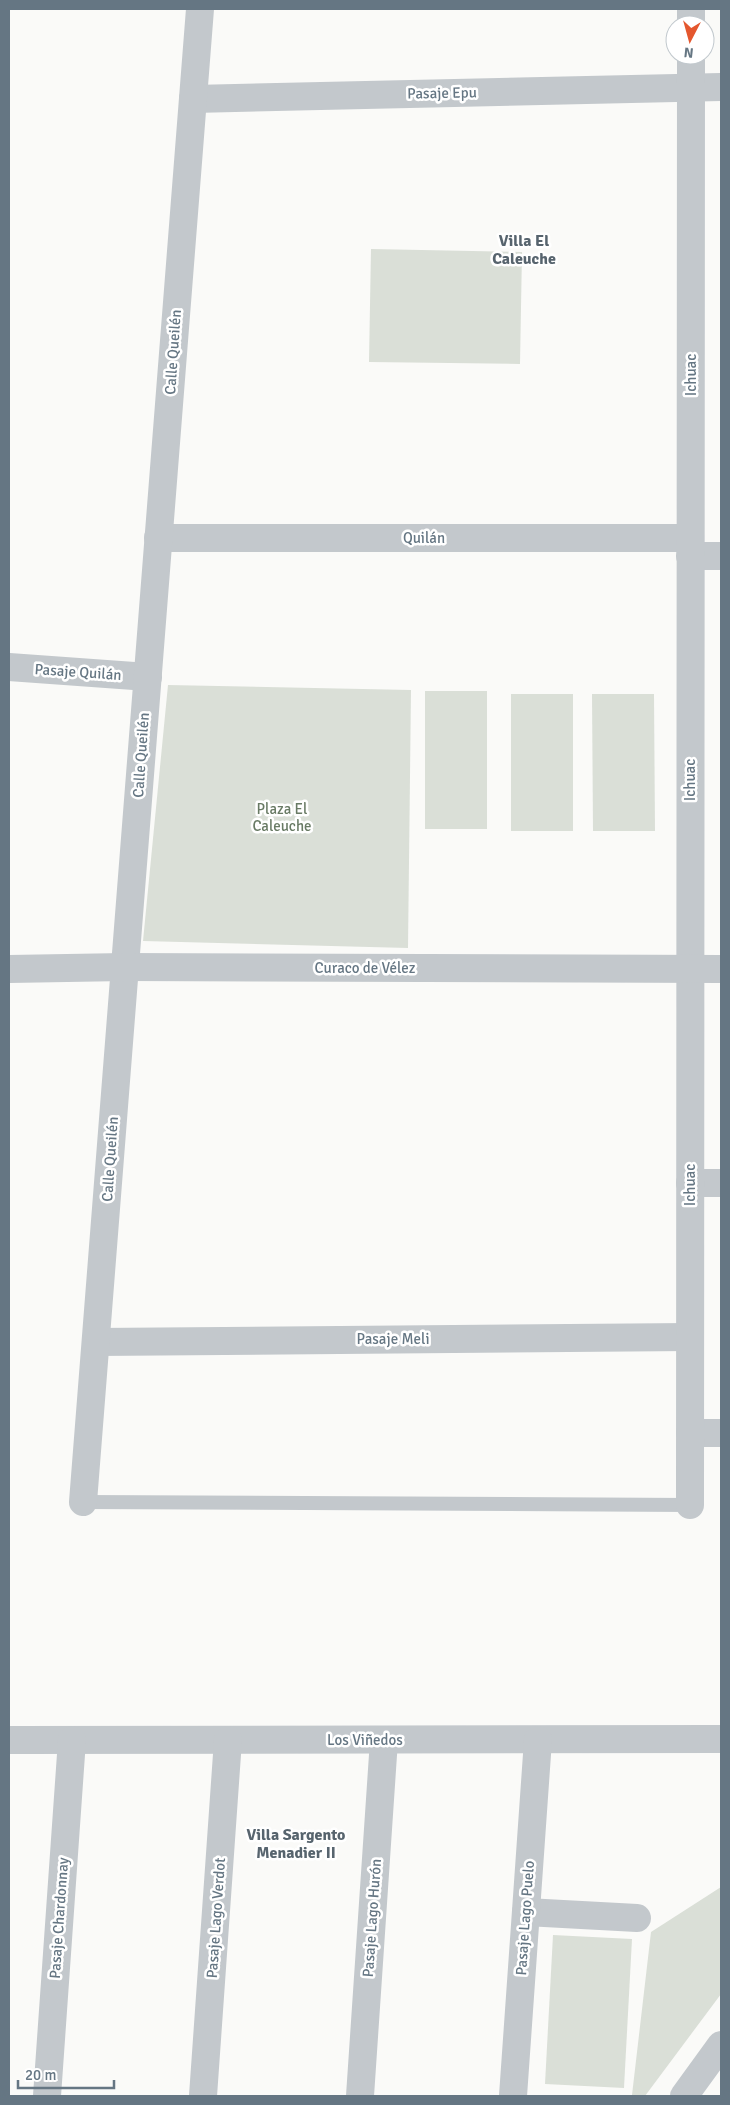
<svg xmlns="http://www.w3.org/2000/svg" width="730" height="2105" font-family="Signika,sans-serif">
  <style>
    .green { fill: #dadfd7 }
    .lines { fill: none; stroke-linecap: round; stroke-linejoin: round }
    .service { stroke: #c3c8cc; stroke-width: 14 }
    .minor { stroke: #c3c8cc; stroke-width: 28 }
    .tertiary { stroke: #c3c8cc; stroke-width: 28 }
    .labels { text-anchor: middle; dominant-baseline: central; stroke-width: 5; stroke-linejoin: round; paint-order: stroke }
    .street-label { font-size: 15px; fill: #657683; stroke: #fff }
    .park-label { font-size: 15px; fill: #687a64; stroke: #fff }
    .neighbourhood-label { font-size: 16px; font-weight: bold; fill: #57646e; stroke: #fff }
  </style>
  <rect width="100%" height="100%" fill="#fafaf8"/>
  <g class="green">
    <path d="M 371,249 L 522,252 L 520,364 L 369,362 Z"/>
    <path d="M 168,685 L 411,690 L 408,948 L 143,941 Z"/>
    <rect x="425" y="691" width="62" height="138"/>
    <rect x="511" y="694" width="62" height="137"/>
    <path d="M 592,694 L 654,694 L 655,831 L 593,831 Z"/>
    <path d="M 721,1887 L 721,1994 L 645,2096 L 620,2096 L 632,2095 L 651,1932 Z"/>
    <path d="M 553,1935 L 632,1939 L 624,2088 L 545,2084 Z"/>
  </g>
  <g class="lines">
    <path class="service" d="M 83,1502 L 690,1505"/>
    <g class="minor">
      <path d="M 691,25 L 691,9"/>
      <path d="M 193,99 L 721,87"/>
      <path d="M 158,538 L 690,538"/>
      <path d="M 690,556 L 721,556"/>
      <path d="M 9,667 L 148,677"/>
      <path d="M 690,1183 L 721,1183"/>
      <path d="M 96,1342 L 690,1337"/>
      <path d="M 690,1433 L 721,1433"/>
      <path d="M 83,1502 L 200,9"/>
      <path d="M 690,1505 L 691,55"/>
      <path d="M 9,1740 L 721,1739"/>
      <path d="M 526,1912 L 637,1918"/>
      <path d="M 47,2096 L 72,1740"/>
      <path d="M 203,2096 L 228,1740"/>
      <path d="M 360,2096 L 384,1740"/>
      <path d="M 513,2096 L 538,1740"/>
      <path d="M 684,2096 L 721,2045"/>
    </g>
    <path class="tertiary" d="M 9,969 L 125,967 L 721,969"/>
  </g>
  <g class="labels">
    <g class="street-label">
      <text transform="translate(442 93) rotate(-1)">Pasaje Epu</text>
      <text transform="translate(173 352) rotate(-86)">Calle Queilén</text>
      <text transform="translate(691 375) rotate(-90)">Ichuac</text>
      <text x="424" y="538">Quilán</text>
      <text transform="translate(78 672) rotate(4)">Pasaje Quilán</text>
      <text transform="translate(141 755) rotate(-86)">Calle Queilén</text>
      <text transform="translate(690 780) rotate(-90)">Ichuac</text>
      <text x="365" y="968">Curaco de Vélez</text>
      <text transform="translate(110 1159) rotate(-86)">Calle Queilén</text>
      <text transform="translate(690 1185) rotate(-90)">Ichuac</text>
      <text x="393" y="1339">Pasaje Meli</text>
      <text x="365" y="1740">Los Viñedos</text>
      <text transform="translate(59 1918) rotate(-86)">Pasaje Chardonnay</text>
      <text transform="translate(216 1918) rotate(-86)">Pasaje Lago Verdot</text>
      <text transform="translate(372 1918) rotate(-86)">Pasaje Lago Hurón</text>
      <text transform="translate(525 1918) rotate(-86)">Pasaje Lago Puelo</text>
    </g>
    <g class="park-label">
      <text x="282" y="809">Plaza El<tspan x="282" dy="17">Caleuche</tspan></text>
    </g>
    <g class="neighbourhood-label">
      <text x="524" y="241">Villa El<tspan x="524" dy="18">Caleuche</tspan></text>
      <text x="296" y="1835">Villa Sargento<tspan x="296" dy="18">Menadier II</tspan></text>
    </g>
  </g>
  <rect width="730" height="2105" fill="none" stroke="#657683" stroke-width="20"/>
  <g transform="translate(690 40) rotate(186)"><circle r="24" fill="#ffffff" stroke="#c1c8cd"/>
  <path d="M0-4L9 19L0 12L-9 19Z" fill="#e4572e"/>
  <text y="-8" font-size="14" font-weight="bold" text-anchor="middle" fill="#657683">N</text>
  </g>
  <path d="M18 2080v8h96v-8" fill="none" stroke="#657683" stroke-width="2.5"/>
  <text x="25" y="2080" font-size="15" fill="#657683" stroke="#ffffff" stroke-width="4" paint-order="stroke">20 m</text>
</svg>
